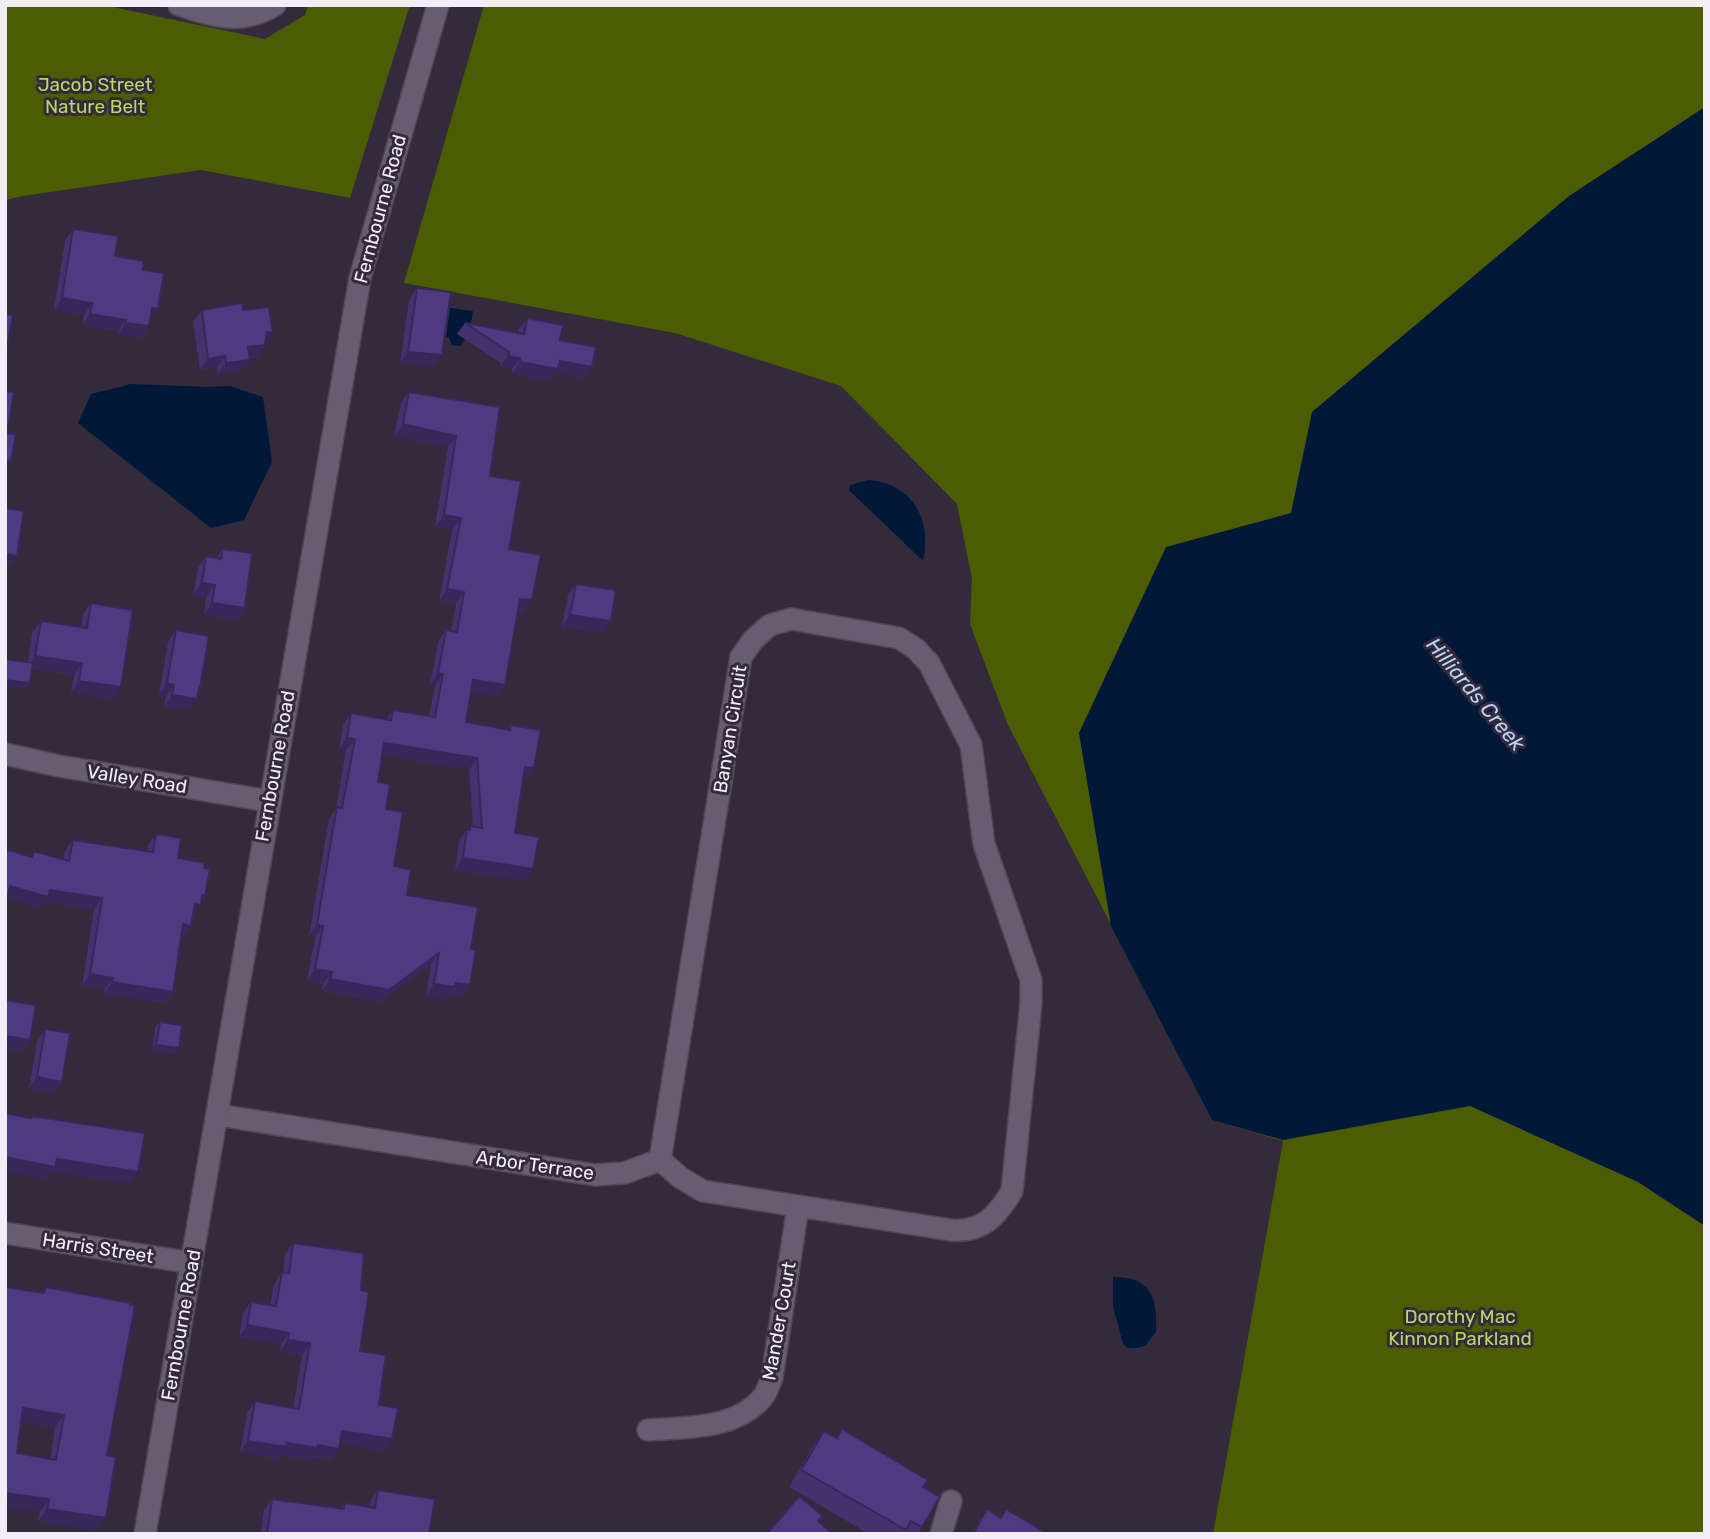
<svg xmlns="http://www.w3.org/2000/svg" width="1710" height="1539" font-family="Rubik,sans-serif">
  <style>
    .green { fill: #4c5c02 }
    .water { fill: #011838 }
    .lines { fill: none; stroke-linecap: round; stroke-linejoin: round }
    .minor-casing { stroke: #4e4755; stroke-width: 24 }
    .minor { stroke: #675d70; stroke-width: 21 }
    .wall { fill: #44316e; fill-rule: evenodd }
    .shaded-wall { fill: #37285a }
    .building { fill: #4f3980; stroke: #37285a; stroke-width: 2; fill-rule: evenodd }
    .labels { text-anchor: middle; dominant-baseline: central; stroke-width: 6; stroke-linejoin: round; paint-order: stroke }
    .park-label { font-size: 19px; fill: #bcd764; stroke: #332a3b }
    .street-label { font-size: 19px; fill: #f2edf8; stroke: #332a3b }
    .water-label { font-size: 21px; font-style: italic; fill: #b9d3f7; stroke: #332a3b }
  </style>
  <rect width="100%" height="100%" fill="#332a3b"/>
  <g class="green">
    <path d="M 5,5 L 103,5 L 265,39 L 305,15 L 308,5 L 410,5 L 350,198 L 201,170 L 23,196 L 5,200 Z"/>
    <path d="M 484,5 L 1705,5 L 1705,1534 L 1213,1534 L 1283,1141 L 1212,1120 L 1008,725 L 970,624 L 972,579 L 957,504 L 841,386 L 675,333 L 404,283 Z"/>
  </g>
  <g class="water">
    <path d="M 1705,107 L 1705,1226 L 1638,1182 L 1470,1106 L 1283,1140 L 1212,1120 L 1111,926 L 1079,733 L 1166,547 L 1291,513 L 1312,412 L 1569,196 Z"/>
    <path d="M 450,308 L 473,311 L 468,340 L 465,340 L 460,346 L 452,345 L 449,338 L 446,337 Z"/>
    <path d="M 131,384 L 208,387 L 230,386 L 263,397 L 272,462 L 244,520 L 211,528 L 78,423 L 91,394 Z"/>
    <path d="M 869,480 C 913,484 932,520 923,561 L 849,490 L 850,485 Z"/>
    <path d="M 1113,1277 C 1153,1277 1157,1299 1156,1332 L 1146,1345 L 1138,1348 L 1128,1348 L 1123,1344 L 1113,1306 Z"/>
  </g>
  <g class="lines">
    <defs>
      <g id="minor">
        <path d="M 179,5 C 213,16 242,26 275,5"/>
        <path d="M 5,754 L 59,766 L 269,801"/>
        <path d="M 218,1115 L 595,1175 L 624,1173 L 660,1160 L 681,1178 L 703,1191 L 951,1230 C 982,1233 997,1216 1012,1191 L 1031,1003 L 1031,980 L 984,844 L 971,745 L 929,663 L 916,649 L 899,638 L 791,619 L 770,625 L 753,640 L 741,657 L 660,1160"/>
        <path d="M 5,1233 L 192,1263"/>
        <path d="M 648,1430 C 686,1427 735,1430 762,1398 C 767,1393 769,1384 772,1378 L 798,1206"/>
        <path d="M 145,1534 L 360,278 L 438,5"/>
        <path d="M 941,1534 L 951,1501"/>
      </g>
    </defs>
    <use href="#minor" class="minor-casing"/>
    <use href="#minor" class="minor"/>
  </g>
  <g class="wall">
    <path d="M 73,229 L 115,256 L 143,270 L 150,320 L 149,326 L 141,338 L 118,334 L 118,331 L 82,326 L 84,315 L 54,310 L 65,241 Z"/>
    <path d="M 417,288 L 434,367 L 400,363 L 409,300 Z"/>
    <path d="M 202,310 L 243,310 L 273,333 L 257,357 L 250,358 L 250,360 L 242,371 L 218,374 L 217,368 L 200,370 L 193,321 Z"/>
    <path d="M 527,318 L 560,340 L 592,367 L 584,378 L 556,373 L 550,381 L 512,374 L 512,369 L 500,367 L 501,363 L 457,334 L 465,323 L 519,333 L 519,329 Z"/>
    <path d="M 409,392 L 500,407 L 490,476 L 524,612 L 518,611 L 505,685 L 497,697 L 471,692 L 466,722 L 508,730 L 511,725 L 526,780 L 523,779 L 515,833 L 533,869 L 525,881 L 455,870 L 459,841 L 467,829 L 470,826 L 473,827 L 469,770 L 382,755 L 378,782 L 386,809 L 394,866 L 407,895 L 471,949 L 470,985 L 462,997 L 450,995 L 447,999 L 426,996 L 431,964 L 381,1002 L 322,991 L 323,984 L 307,981 L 315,937 L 309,936 L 329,819 L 336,809 L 346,750 L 339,749 L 343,725 L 351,713 L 386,720 L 393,710 L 429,716 L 435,686 L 430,685 L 438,642 L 446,630 L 451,631 L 456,604 L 439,601 L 452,530 L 435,527 L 448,447 L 394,436 L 401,403 Z"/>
    <path d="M 222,549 L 245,608 L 236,620 L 204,615 L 206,597 L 193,595 L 198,568 L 206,556 L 216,558 Z"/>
    <path d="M 576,584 L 611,621 L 603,633 L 562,627 L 568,595 Z"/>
    <path d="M 91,603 L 113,699 L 71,692 L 74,675 L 32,669 L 30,683 L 26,689 L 5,686 L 5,659 L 28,662 L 32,633 L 41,621 L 81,627 L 83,614 Z"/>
    <path d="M 176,630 L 198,692 L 197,699 L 188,710 L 164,707 L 166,696 L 159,695 L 168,642 Z"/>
    <path d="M 156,834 L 178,858 L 204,868 L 205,896 L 192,916 L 183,937 L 181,937 L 165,1003 L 104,994 L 105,989 L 82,986 L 94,909 L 45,902 L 40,908 L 6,898 L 5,899 L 5,854 L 8,850 L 30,857 L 34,851 L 63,860 L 65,851 L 73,840 L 147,851 L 148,845 Z"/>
    <path d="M 160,1022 L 179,1048 L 175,1054 L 152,1051 L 155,1027 Z"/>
    <path d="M 45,1029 L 53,1093 L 29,1089 L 37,1041 Z"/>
    <path d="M 293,1243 L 361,1290 L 360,1351 L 379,1405 L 392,1439 L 384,1451 L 340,1443 L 331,1460 L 311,1457 L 309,1460 L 281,1455 L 278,1459 L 240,1452 L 247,1413 L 255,1401 L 293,1408 L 302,1355 L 280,1351 L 281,1344 L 239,1337 L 243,1313 L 251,1302 L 270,1305 L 274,1284 L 282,1272 L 283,1272 L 285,1254 Z"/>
    <path d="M 46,1287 L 107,1455 L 106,1518 L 97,1531 L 38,1521 L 40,1512 L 5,1507 L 42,1293 ZM 21,1422 L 55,1428 L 50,1459 L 17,1453 Z"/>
    <path d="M 842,1429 L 923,1487 L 922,1527 L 918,1534 L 869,1534 L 789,1487 L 812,1448 L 824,1431 L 836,1437 Z"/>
    <path d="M 378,1490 L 429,1534 L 261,1534 L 264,1510 L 272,1499 L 341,1508 L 345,1503 L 369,1507 L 370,1501 Z"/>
    <path d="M 987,1509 L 1000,1517 L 1006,1509 L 1048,1534 L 971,1534 Z"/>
  </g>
  <g class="shaded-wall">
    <path d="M 62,298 L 92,303 L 84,315 L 54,310 Z"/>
    <path d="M 152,308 L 158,309 L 150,320 Z"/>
    <path d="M 90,314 L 126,320 L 118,331 L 82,326 Z"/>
    <path d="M 126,323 L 149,326 L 141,338 L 118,334 Z"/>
    <path d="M 267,332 L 273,333 L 265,345 Z"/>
    <path d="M 265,345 L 257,357 L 240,359 L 248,347 Z"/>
    <path d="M 408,352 L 442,355 L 434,367 L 400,363 Z"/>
    <path d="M 225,356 L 217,368 L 200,370 L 208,359 Z"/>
    <path d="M 508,356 L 520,358 L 512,369 L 500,367 Z"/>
    <path d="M 250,360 L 242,371 L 218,374 L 226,363 Z"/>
    <path d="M 560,361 L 592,367 L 584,378 L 556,373 L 550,381 L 512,374 L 520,362 Z"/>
    <path d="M 403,424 L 456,436 L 448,447 L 394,436 Z"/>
    <path d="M 5,460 L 11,461 L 5,469 Z"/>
    <path d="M 444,515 L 461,518 L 452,530 L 435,527 Z"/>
    <path d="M 5,554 L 17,556 L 9,567 L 5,567 Z"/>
    <path d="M 202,583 L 215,585 L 206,597 L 193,595 Z"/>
    <path d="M 447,589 L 464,592 L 456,604 L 439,601 Z"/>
    <path d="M 520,599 L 532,600 L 524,612 L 512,611 Z"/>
    <path d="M 212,603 L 245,608 L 236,620 L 204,615 Z"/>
    <path d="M 570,615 L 611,621 L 603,633 L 562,627 Z"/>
    <path d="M 35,656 L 82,663 L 74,675 L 27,668 Z"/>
    <path d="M 438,673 L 443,674 L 435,686 L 430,685 Z"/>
    <path d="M 5,680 L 30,683 L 26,689 L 5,686 Z"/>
    <path d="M 473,680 L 505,685 L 497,697 L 465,691 Z"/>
    <path d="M 79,681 L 121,687 L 113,699 L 71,692 Z"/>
    <path d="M 167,683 L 174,685 L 166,696 L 159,695 Z"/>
    <path d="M 199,688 L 200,688 L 194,698 L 197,699 L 188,710 L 164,707 L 172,695 Z"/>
    <path d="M 347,738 L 355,739 L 346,750 L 339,749 Z"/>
    <path d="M 384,743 L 477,758 L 469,770 L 376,754 Z"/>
    <path d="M 525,767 L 534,768 L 526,780 L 517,778 Z"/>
    <path d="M 463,858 L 533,869 L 525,881 L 455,870 Z"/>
    <path d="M 10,886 L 50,890 L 102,898 L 94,909 L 45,902 L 40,908 L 6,898 L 5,899 L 5,893 Z"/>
    <path d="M 202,895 L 205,896 L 193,916 L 195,904 Z"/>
    <path d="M 183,924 L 191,926 L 183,937 L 175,936 Z"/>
    <path d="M 317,925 L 323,926 L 315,937 L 309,936 Z"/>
    <path d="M 439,953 L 431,964 L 381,1002 L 322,991 L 330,979 Z"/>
    <path d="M 315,969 L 332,972 L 323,984 L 307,981 Z"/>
    <path d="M 90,974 L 113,978 L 105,989 L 82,986 Z"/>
    <path d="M 112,982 L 173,992 L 165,1003 L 104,994 Z"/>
    <path d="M 456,983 L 470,985 L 462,997 L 450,995 L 447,999 L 426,996 L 434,984 Z"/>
    <path d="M 5,1036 L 30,1040 L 22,1051 L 5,1049 Z"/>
    <path d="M 156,1045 L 179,1048 L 175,1054 L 152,1051 Z"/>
    <path d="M 37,1077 L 62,1082 L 53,1093 L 29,1089 Z"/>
    <path d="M 5,1157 L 57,1159 L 138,1172 L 130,1184 L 52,1172 L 47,1179 L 5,1171 Z"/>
    <path d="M 247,1325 L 289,1333 L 281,1344 L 239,1337 Z"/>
    <path d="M 288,1340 L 310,1343 L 302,1355 L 280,1351 Z"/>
    <path d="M 23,1408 L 64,1415 L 55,1428 L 14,1421 Z"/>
    <path d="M 342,1431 L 392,1439 L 384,1451 L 335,1442 Z"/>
    <path d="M 248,1441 L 318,1445 L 339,1449 L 331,1460 L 311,1457 L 309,1460 L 281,1455 L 278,1459 L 240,1452 Z"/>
    <path d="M 5,1493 L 49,1499 L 40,1512 L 5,1507 Z"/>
    <path d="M 47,1509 L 106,1518 L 97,1531 L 38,1521 Z"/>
  </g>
  <g class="building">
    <path d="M 73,229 L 118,236 L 115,256 L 144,261 L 143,270 L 164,273 L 158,309 L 152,308 L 149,326 L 126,323 L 126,320 L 90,314 L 92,303 L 62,298 Z"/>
    <path d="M 417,288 L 451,292 L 442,355 L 408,352 Z"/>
    <path d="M 242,303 L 243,310 L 269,307 L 273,333 L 267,332 L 265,345 L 248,347 L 250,360 L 226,363 L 225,356 L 208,359 L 202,310 Z"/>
    <path d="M 5,314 L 13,315 L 5,359 Z"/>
    <path d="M 527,318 L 563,325 L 560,340 L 596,347 L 592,367 L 560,361 L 558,369 L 520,362 L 520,358 L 508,356 L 509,352 L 465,323 L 524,334 Z"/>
    <path d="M 5,391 L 14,392 L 7,433 L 16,434 L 11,461 L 5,460 Z"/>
    <path d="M 409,392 L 500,407 L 490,476 L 521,481 L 509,549 L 541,555 L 532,600 L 520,599 L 505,685 L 473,680 L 466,722 L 510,730 L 511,725 L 541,730 L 534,768 L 525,767 L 515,833 L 539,837 L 533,869 L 463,858 L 467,829 L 470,830 L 470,826 L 482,828 L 477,758 L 384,743 L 378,782 L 390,784 L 386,809 L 403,812 L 394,866 L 411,870 L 407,895 L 478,907 L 471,949 L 476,950 L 470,985 L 456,983 L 455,987 L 434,984 L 439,953 L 389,990 L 330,979 L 332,972 L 315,969 L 323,926 L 317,925 L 332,835 L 337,807 L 342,808 L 355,739 L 347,738 L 351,713 L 391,720 L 393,710 L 435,717 L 443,674 L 438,673 L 446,630 L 457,632 L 464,592 L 447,589 L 461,518 L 444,515 L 456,436 L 403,424 Z"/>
    <path d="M 5,508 L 24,511 L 17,556 L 5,554 Z"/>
    <path d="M 222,549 L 252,553 L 245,608 L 212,603 L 215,585 L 202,583 L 206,556 L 221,559 Z"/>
    <path d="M 576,584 L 616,590 L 611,621 L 570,615 Z"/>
    <path d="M 91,603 L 133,610 L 121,687 L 79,681 L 82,663 L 35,656 L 41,621 L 87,628 Z"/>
    <path d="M 176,630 L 209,636 L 200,688 L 199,688 L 197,699 L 172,695 L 174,685 L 167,683 Z"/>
    <path d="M 5,659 L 33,663 L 30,683 L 5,680 Z"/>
    <path d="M 156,834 L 181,838 L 178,858 L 205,863 L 204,868 L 210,869 L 205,896 L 202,895 L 201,905 L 195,904 L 191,926 L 183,924 L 173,992 L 112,982 L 113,978 L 90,974 L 102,898 L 50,890 L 48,897 L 10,886 L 8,895 L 5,894 L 5,857 L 8,850 L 32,857 L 34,851 L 69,861 L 73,840 L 153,852 Z"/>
    <path d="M 5,1000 L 36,1005 L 30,1040 L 5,1036 Z"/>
    <path d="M 160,1022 L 182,1025 L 179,1048 L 156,1045 Z"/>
    <path d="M 45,1029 L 70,1033 L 62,1082 L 37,1077 Z"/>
    <path d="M 5,1113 L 31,1118 L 32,1116 L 145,1133 L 138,1172 L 57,1159 L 55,1167 L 5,1157 Z"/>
    <path d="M 293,1243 L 364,1253 L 361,1290 L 369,1292 L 360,1351 L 386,1355 L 379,1405 L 398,1408 L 392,1439 L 342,1431 L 339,1449 L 318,1445 L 317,1448 L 287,1443 L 286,1447 L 248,1441 L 255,1401 L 299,1409 L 310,1343 L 288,1340 L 289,1333 L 247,1325 L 251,1302 L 276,1306 L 282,1272 L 289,1273 Z"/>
    <path d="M 5,1287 L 44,1293 L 46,1287 L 131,1303 L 130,1305 L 135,1306 L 107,1455 L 116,1457 L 106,1518 L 47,1509 L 49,1499 L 5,1493 ZM 23,1408 L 64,1415 L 56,1460 L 17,1453 Z"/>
    <path d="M 842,1429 L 928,1480 L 923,1487 L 940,1497 L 922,1527 L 911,1521 L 906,1530 L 801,1470 L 824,1431 L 837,1438 Z"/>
    <path d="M 378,1490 L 435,1499 L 429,1534 L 267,1534 L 272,1499 L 344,1509 L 345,1503 L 375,1508 Z"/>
    <path d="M 799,1496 L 823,1516 L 818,1521 L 833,1534 L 767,1534 Z"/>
    <path d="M 987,1509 L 1001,1518 L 1006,1509 L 1048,1534 L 973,1534 Z"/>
  </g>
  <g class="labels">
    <g class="park-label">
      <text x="95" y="84">Jacob Street<tspan x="95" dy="22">Nature Belt</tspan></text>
      <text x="1460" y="1316">Dorothy Mac<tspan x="1460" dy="22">Kinnon Parkland</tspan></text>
    </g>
    <g class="street-label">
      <text transform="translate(380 209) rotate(-75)">Fernbourne Road</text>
      <text transform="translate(730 729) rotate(-81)">Banyan Circuit</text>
      <text transform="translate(275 766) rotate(-80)">Fernbourne Road</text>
      <text transform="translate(137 779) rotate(9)">Valley Road</text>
      <text transform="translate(535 1165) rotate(8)">Arbor Terrace</text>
      <text transform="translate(98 1248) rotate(9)">Harris Street</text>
      <text transform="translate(779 1321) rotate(-80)">Mander Court</text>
      <text transform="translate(181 1325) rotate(-80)">Fernbourne Road</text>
    </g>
    <g class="water-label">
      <text transform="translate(1476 694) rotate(50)">Hilliards Creek</text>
    </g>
  </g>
  <rect width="1710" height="1539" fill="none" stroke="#f2edf8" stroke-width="14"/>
</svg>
